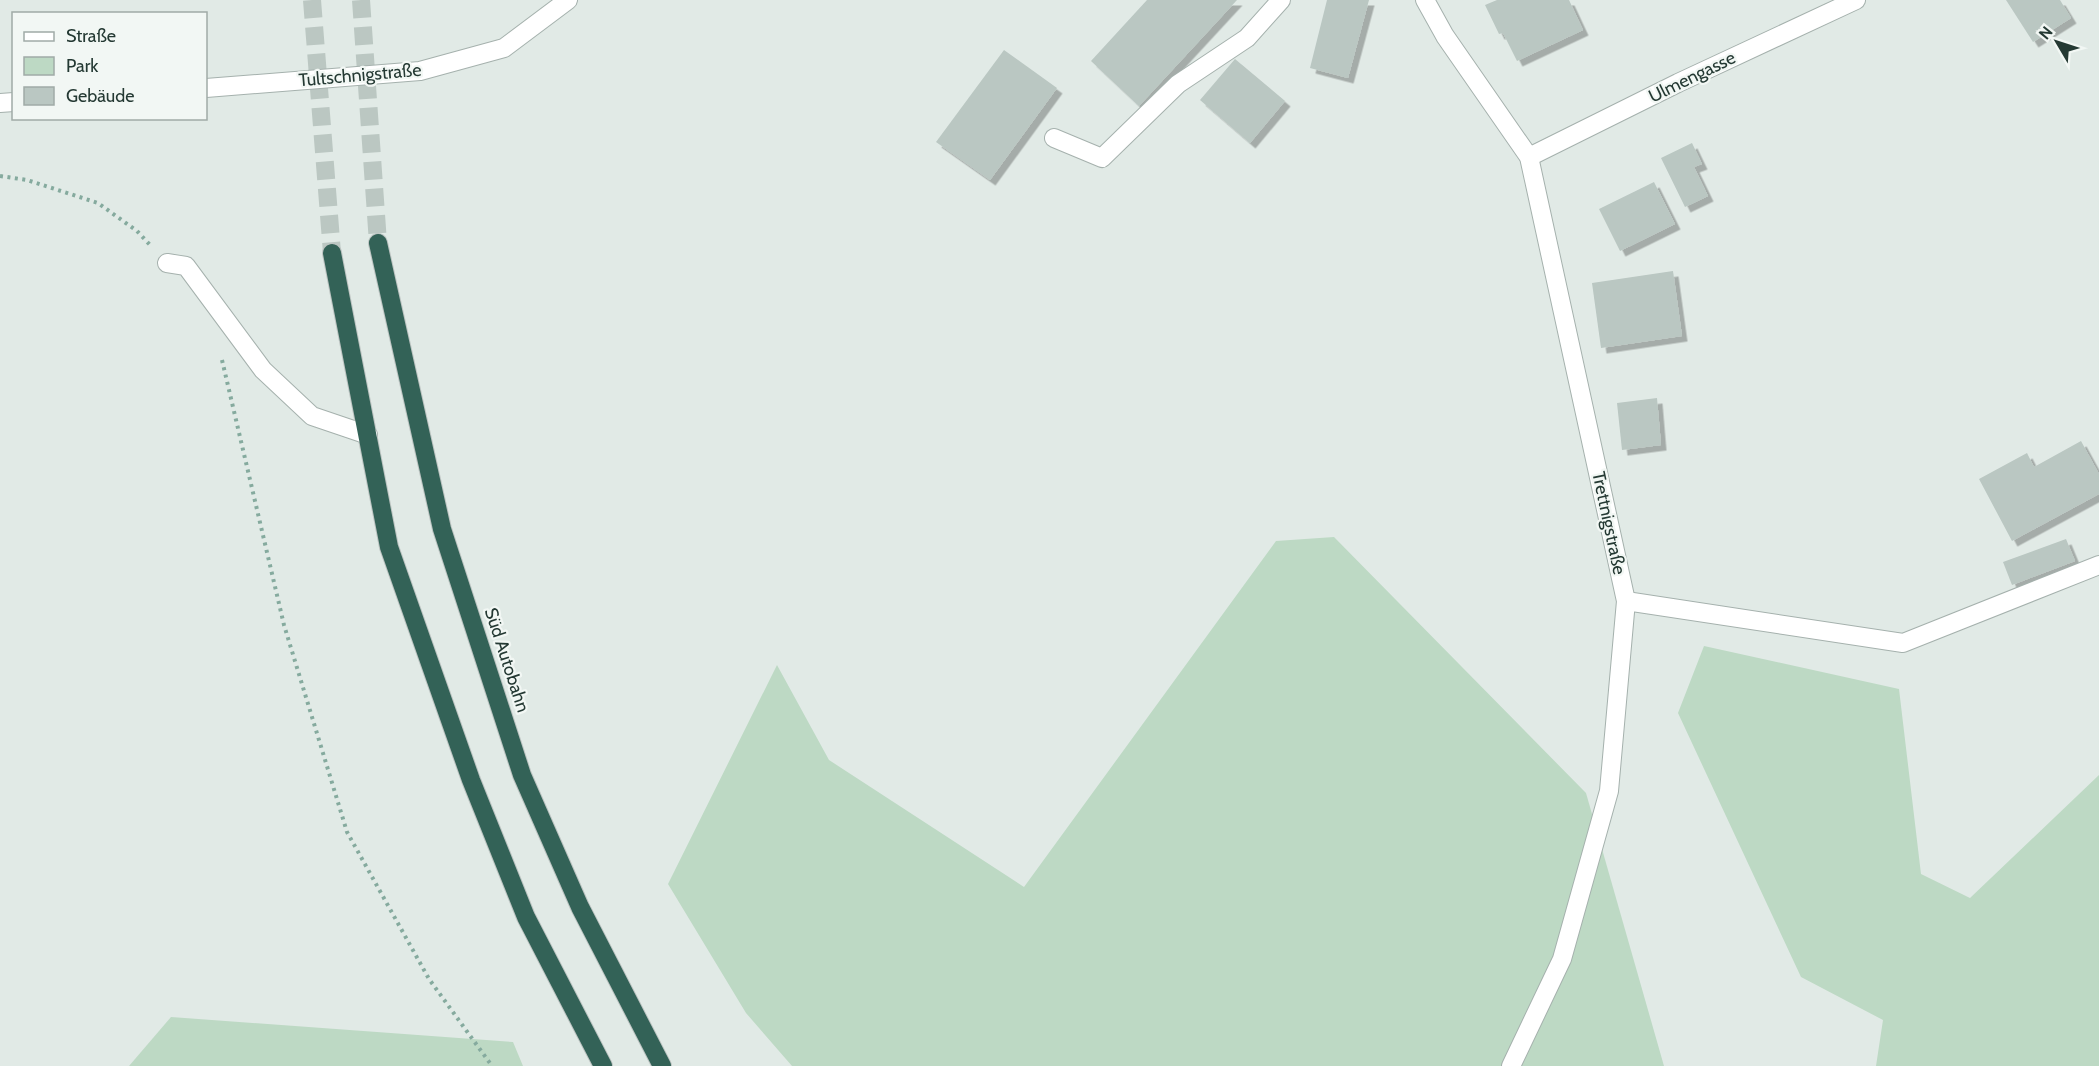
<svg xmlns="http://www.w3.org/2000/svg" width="2099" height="1066" font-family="Cabin,sans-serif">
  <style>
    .green { fill: #bdd9c4 }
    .building { fill: #bac7c2; filter: url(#shadow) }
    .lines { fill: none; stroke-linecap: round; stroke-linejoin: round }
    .highway-tunnel { stroke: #bbc7c2; stroke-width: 18; stroke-dasharray: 18 9; stroke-linecap: butt }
    .minor-casing { stroke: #a5b1ad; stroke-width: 20 }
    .highway-casing { stroke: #bdc4c2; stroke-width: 20 }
    .path { stroke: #85aa9e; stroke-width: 4; stroke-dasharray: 3 4.5; stroke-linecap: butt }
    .minor { stroke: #fff; stroke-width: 18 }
    .highway { stroke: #336257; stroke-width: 18 }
    .labels { text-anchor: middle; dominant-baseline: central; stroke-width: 4.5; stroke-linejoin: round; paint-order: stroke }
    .street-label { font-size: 18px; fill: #243933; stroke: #f2f7f4 }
  </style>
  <defs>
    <filter id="shadow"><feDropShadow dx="5.5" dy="5.5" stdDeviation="0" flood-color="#0004"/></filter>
  </defs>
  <rect width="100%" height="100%" fill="#e1eae6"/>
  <g class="green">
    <path d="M 1334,537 L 1586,793 L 1664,1066 L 792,1066 L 746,1013 L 668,884 L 777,665 L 829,760 L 1024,887 L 1276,541 Z"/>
    <path d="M 1704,646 L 1899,689 L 1921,874 L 1970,898 L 2099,775 L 2099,1066 L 1876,1066 L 1883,1020 L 1801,977 L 1678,713 Z"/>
    <path d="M 171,1017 L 513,1042 L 523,1066 L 129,1066 Z"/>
  </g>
  <g class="building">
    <path d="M 1147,0 L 1237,0 L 1139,106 L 1091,61 Z"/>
    <path d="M 1327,0 L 1369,0 L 1348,78 L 1310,68 Z"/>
    <path d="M 1497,0 L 1569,0 L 1583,30 L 1517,61 L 1503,33 L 1499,34 L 1485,5 Z"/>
    <path d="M 2006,0 L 2060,0 L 2071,18 L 2033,42 Z"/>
    <path d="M 1004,50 L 1057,88 L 990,180 L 936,142 Z"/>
    <path d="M 1235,59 L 1285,101 L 1250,143 L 1200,100 Z"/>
    <path d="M 1692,143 L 1702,164 L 1694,167 L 1708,196 L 1685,207 L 1661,158 Z"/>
    <path d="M 1654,182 L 1675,224 L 1620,251 L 1599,209 Z"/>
    <path d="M 1673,271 L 1682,336 L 1601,348 L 1592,283 Z"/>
    <path d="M 1657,398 L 1661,445 L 1622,450 L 1617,403 Z"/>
    <path d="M 2081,441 L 2099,474 L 2099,494 L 2012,541 L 1979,479 L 2027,453 L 2034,467 Z"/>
    <path d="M 2066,539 L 2075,561 L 2012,585 L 2003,562 Z"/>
  </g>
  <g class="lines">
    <g class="highway-tunnel">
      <path d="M 312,0 L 332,253"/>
      <path d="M 361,0 L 378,243"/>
    </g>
    <defs>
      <g id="minor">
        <path d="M 1425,0 L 1445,36 L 1529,157 L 1626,601 L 1609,791 L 1562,959 L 1511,1066"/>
        <path d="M 206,88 L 420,71 L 504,48 L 568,0"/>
        <path d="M 0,103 L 14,102"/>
        <path d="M 1054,138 L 1102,158 L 1178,84 L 1247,38 L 1281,0"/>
        <path d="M 1529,157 L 1678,83 L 1856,0"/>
        <path d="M 167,263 L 186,266 L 263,370 L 312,416 L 368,435"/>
        <path d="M 1626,601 L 1903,643 L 2099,565"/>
      </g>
      <g id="highway">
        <path d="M 378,243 L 442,529 L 522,775 L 580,907 L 662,1066"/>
        <path d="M 332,253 L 389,547 L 471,780 L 526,917 L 603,1066"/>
      </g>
    </defs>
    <use href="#minor" class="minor-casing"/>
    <use href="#highway" class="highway-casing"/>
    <g class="path">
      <path d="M 0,176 L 27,180 L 98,203 L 137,231 L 151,246"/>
      <path d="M 222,360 L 284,625 L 347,832 L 429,979 L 492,1066"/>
    </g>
    <use href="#minor" class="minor"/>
    <use href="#highway" class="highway"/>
  </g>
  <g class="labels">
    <g class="street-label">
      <text transform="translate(360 75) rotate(-5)">Tultschnigstraße</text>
      <text transform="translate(1692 77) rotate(-26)">Ulmengasse</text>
      <text transform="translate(1609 523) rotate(78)">Trettnigstraße</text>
      <text transform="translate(507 660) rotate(72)">Süd Autobahn</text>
    </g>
  </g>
  <rect x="12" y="12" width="195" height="108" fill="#f2f7f4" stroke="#a0aba7" stroke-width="1.5"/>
  <rect x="24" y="32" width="30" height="9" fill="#ffffff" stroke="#a0aba7" stroke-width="1.5"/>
  <text x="66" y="42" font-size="18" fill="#243933">Straße</text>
  <rect x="24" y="57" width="30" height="18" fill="#bdd9c4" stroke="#a0aba7" stroke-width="1.5"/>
  <text x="66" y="72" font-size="18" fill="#243933">Park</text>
  <rect x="24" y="87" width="30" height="18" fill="#bac7c2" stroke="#a0aba7" stroke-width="1.5"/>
  <text x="66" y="102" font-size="18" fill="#243933">Gebäude</text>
  <g transform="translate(2057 42) rotate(309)" stroke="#f2f7f4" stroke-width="4.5" paint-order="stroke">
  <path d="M0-4.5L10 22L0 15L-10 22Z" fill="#243933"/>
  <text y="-9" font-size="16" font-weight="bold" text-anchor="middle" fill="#243933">N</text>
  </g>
</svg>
